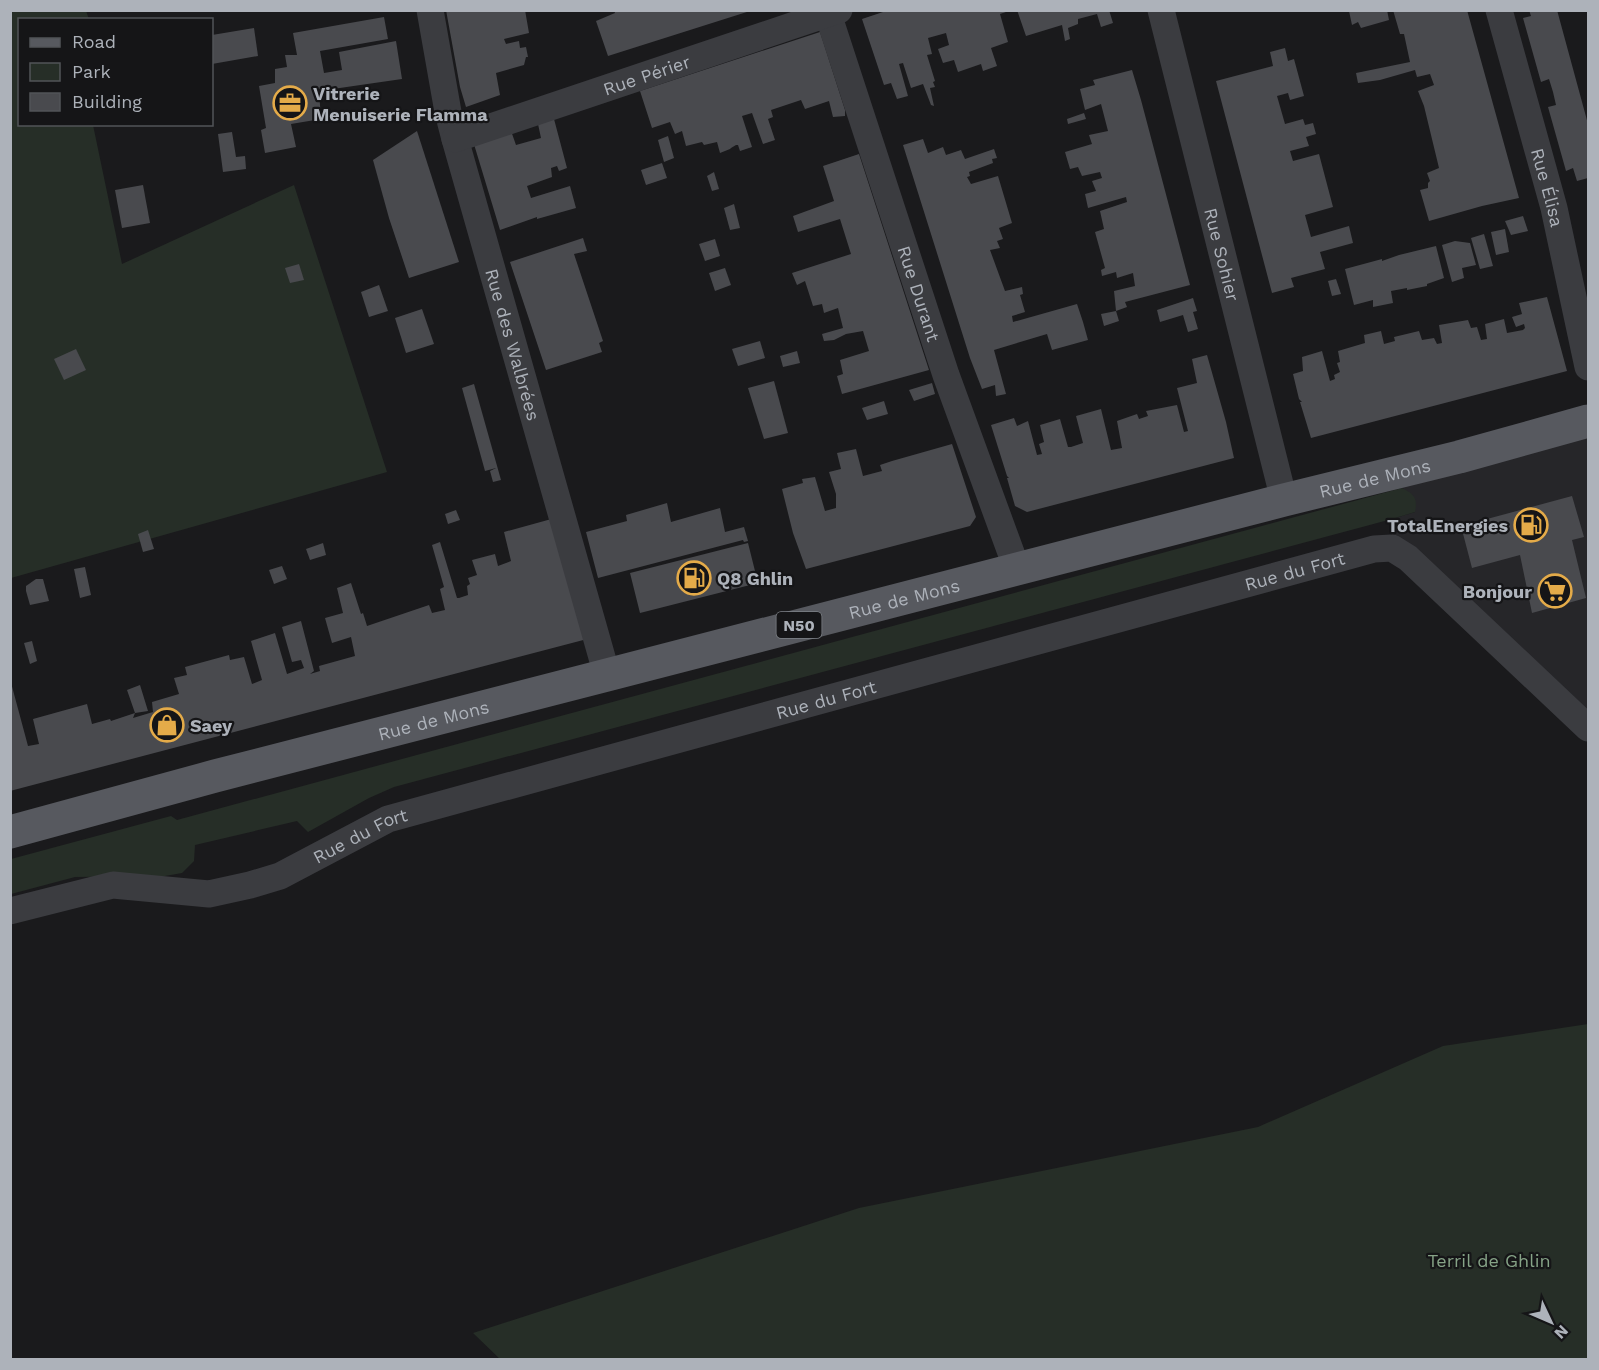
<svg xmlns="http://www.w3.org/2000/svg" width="1599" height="1370" font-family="'Work Sans',sans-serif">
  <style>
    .built { fill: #262629 }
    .green { fill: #262e27 }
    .building { fill: #494a4e }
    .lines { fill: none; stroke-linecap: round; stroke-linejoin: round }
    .street { stroke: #3b3c40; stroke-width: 27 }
    .primary { stroke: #57595f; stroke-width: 33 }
    .labels { text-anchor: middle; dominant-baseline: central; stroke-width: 4.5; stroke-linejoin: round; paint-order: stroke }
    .shield { fill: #151517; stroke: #7f8389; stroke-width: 1.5 }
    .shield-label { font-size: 16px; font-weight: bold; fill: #adb2ba }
    .street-label { font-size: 18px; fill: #adb2ba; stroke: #151517 }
    .poi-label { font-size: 18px; font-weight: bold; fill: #adb2ba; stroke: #151517; text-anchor: start }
    .park-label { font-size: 18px; fill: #86a387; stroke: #151517 }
  </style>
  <rect width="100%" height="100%" fill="#1a1a1c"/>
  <path class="built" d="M 1588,421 L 1588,728 L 1392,548 L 1392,519 L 1415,512 L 1403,488 L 1393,490 L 1459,457 Z"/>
  <g class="green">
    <path d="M 11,11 L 86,11 L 89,19 L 20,20 L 20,124 L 93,125 L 122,264 L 294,185 L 387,472 L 11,578 Z"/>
    <path d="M 1402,488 C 1414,494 1418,498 1415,512 L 1392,519 L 394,787 L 369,798 L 308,832 L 297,821 L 195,845 L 194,861 L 182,873 L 165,876 L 75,877 L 11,894 L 11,859 L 171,816 L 177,820 Z"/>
    <path d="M 1588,1024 L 1588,1359 L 501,1360 L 473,1333 L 859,1208 L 1258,1127 L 1443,1046 Z"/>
  </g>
  <g class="building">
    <path d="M 446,10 L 525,10 L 529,33 L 504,39 L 506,44 L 519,41 L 520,48 L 526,47 L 528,57 L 526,57 L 524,65 L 496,73 L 500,95 L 466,107 L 460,87 Z"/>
    <path d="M 614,10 L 750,10 L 750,11 L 608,56 L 596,21 L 615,13 Z"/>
    <path d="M 889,10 L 1012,10 L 1000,14 L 1008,42 L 991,48 L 997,66 L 983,71 L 981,64 L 958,72 L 954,60 L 943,63 L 938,49 L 949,45 L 946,33 L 928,38 L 932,54 L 927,55 L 935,81 L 933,82 L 935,87 L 930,88 L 934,106 L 931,105 L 923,84 L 911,88 L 903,63 L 899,64 L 908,96 L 897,99 L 891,83 L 884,85 L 862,19 Z"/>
    <path d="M 1017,10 L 1109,10 L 1113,23 L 1101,27 L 1097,14 L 1078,19 L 1078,24 L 1068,28 L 1070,39 L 1065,41 L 1062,25 L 1026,36 Z"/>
    <path d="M 1352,10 L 1387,10 L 1389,20 L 1361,28 L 1358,22 L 1352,25 L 1349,11 Z"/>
    <path d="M 1393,10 L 1467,10 L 1519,198 L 1482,206 L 1429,221 L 1420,190 L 1428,188 L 1428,183 L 1430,181 L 1427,173 L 1439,168 L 1424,106 L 1418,91 L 1434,85 L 1430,74 L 1417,77 L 1415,70 L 1380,80 L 1358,83 L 1356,73 L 1410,62 L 1404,34 L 1400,34 Z"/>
    <path d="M 1529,10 L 1557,10 L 1588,124 L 1588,178 L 1577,181 L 1573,168 L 1566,171 L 1548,107 L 1556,105 L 1553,92 L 1549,79 L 1541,82 L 1523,18 L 1531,16 Z"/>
    <path d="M 384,17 L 388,39 L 320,51 L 324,73 L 342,70 L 339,52 L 396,41 L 402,79 L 319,91 L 321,119 L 291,124 L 296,147 L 265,153 L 261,130 L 266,128 L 259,86 L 275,83 L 275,69 L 287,67 L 285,55 L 297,55 L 293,33 Z"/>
    <path d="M 254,28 L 258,56 L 212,64 L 212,35 Z"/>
    <path d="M 820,32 L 845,110 L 845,116 L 833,117 L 829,101 L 805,109 L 801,100 L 771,110 L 773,117 L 768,119 L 775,140 L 763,144 L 752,113 L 742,116 L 752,147 L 740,151 L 738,145 L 736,145 L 731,148 L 730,149 L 720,153 L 717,142 L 704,145 L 702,142 L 686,146 L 682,131 L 675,134 L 670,122 L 652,128 L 640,91 Z"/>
    <path d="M 1285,48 L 1288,61 L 1294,59 L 1304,96 L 1290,100 L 1288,93 L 1277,96 L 1285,124 L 1303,119 L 1305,125 L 1313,123 L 1316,134 L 1306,137 L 1309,146 L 1290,151 L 1293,161 L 1319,154 L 1333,207 L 1305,215 L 1311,237 L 1349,226 L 1353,243 L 1320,252 L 1325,269 L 1291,278 L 1294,287 L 1272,293 L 1216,81 L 1273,66 L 1270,52 Z"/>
    <path d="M 1132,70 L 1141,100 L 1190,285 L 1125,302 L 1127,307 L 1116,311 L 1114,291 L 1135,286 L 1133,273 L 1117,278 L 1116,272 L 1102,276 L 1101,270 L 1105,268 L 1095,232 L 1104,229 L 1100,211 L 1127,202 L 1126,197 L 1088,208 L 1085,194 L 1096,191 L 1092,181 L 1102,178 L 1100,172 L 1082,176 L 1078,167 L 1070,169 L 1065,152 L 1092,144 L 1089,135 L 1108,131 L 1101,104 L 1085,110 L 1080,89 L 1095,85 L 1093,80 Z"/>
    <path d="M 1084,113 L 1086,119 L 1068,124 L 1067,119 Z"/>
    <path d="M 554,119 L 567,168 L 559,171 L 557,166 L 551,168 L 552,177 L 527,186 L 531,198 L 570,186 L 576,208 L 537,219 L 537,217 L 500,230 L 473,141 L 510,128 L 516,145 L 541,138 L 538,124 Z"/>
    <path d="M 417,131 L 459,262 L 409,278 L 389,218 L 373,160 Z"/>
    <path d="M 232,132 L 236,157 L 245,156 L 246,169 L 223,172 L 218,134 Z"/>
    <path d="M 668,136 L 674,158 L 664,162 L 658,140 Z"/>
    <path d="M 923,139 L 928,153 L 943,147 L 946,155 L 961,150 L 965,159 L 994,149 L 997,158 L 992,159 L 993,163 L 969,172 L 970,176 L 967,177 L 971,184 L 998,176 L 1012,223 L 999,228 L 1003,239 L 997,241 L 1000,248 L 990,250 L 1005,291 L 1022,287 L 1023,294 L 1020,295 L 1025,312 L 1012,316 L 1013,322 L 1077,304 L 1083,322 L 1088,340 L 1052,350 L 1047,334 L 994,350 L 1006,394 L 996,396 L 995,385 L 982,389 L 970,358 L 903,145 Z"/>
    <path d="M 859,154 L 929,370 L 842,394 L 837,376 L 843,374 L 840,360 L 869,351 L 863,331 L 846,334 L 834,340 L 824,341 L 822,334 L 843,328 L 838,308 L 824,313 L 822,304 L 813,306 L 805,281 L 797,285 L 792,273 L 851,254 L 840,219 L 798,232 L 793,216 L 834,201 L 823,166 Z"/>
    <path d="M 662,163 L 667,178 L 646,185 L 641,170 Z"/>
    <path d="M 714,172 L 719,189 L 712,191 L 707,176 Z"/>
    <path d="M 143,185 L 150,223 L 122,228 L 115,190 Z"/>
    <path d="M 734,204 L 740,228 L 730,230 L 724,208 Z"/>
    <path d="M 1523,216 L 1528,231 L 1511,235 L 1505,221 Z"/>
    <path d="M 1505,229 L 1509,252 L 1496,255 L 1491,232 Z"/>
    <path d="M 1484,234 L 1493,266 L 1480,269 L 1471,238 Z"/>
    <path d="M 583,238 L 587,251 L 574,254 L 603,341 L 599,343 L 602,352 L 546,370 L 510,262 Z"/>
    <path d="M 715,239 L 720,256 L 705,261 L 699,244 Z"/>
    <path d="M 1455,241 L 1470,243 L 1476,265 L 1462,268 L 1464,278 L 1452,282 L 1442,245 Z"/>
    <path d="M 1436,246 L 1444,278 L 1427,284 L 1427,286 L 1407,290 L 1407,288 L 1391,291 L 1393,303 L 1373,307 L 1373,300 L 1354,305 L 1345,269 L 1382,259 L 1382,261 L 1399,255 Z"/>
    <path d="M 299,264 L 304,280 L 290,283 L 285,268 Z"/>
    <path d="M 725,268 L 731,285 L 715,291 L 709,273 Z"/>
    <path d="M 1336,279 L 1341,294 L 1332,296 L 1328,281 Z"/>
    <path d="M 379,285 L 388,311 L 369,317 L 361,292 Z"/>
    <path d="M 1547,297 L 1567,371 L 1311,438 L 1300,402 L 1302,402 L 1299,399 L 1293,374 L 1303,371 L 1302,357 L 1322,351 L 1330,381 L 1335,379 L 1334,375 L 1340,372 L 1337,363 L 1340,362 L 1338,351 L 1365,343 L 1364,335 L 1381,331 L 1384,344 L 1395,341 L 1394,337 L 1419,331 L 1422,340 L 1434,338 L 1437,344 L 1442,343 L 1439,325 L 1468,320 L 1471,328 L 1477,327 L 1481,340 L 1487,339 L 1485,324 L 1504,319 L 1507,333 L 1523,330 L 1525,328 L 1524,324 L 1516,327 L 1512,317 L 1522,314 L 1519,303 Z"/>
    <path d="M 1193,298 L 1197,311 L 1193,312 L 1198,329 L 1188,332 L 1183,315 L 1160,322 L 1157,310 Z"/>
    <path d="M 422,309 L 434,344 L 406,353 L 395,318 Z"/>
    <path d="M 1116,311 L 1119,321 L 1104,326 L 1101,314 Z"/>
    <path d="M 760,341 L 765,358 L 738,366 L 732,349 Z"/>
    <path d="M 76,349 L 86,370 L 64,380 L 54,359 Z"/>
    <path d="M 797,351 L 800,363 L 783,367 L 780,356 Z"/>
    <path d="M 1207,355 L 1226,422 L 1234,458 L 1027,512 L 1015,506 L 1007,478 L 1009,478 L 1007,476 L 991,425 L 1014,418 L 1017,426 L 1028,421 L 1037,455 L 1042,454 L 1039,444 L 1044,442 L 1040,425 L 1060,419 L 1068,447 L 1071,447 L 1083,443 L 1076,416 L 1101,409 L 1111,450 L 1122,448 L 1117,421 L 1137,414 L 1139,419 L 1148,416 L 1146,411 L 1177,405 L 1184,432 L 1188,431 L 1177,388 L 1197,383 L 1192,359 Z"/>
    <path d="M 774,381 L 788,433 L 764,439 L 748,388 Z"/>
    <path d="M 932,383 L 935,394 L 914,401 L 909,390 Z"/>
    <path d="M 474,384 L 501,480 L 493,482 L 490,471 L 496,468 L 485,471 L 462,388 Z"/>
    <path d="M 884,401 L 888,414 L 867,420 L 862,408 Z"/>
    <path d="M 952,444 L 976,517 L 970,526 L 806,569 L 793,533 L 782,489 L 803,483 L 802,479 L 815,477 L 825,511 L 836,508 L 836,494 L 829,472 L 841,469 L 837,453 L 856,449 L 863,476 L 882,471 L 880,465 L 892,461 Z"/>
    <path d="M 1572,496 L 1584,537 L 1572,540 L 1586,598 L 1532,613 L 1520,555 L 1472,568 L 1461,526 Z"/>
    <path d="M 667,503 L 671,522 L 720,508 L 725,532 L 744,527 L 748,541 L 744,542 L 743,540 L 598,578 L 586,532 L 627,521 L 626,515 Z"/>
    <path d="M 456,510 L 460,520 L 448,524 L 445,514 Z"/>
    <path d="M 555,518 L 591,638 L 10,791 L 10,679 L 28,746 L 39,744 L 33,719 L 87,704 L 92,724 L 110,719 L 111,721 L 135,713 L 127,690 L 140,685 L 148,711 L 135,713 L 133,718 L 153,712 L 152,702 L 179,694 L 174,678 L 187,675 L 185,667 L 229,655 L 230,660 L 244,657 L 252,684 L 262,680 L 251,641 L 275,633 L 287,674 L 304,668 L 301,660 L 292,662 L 282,627 L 301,621 L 314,671 L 310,674 L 320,671 L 319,666 L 355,656 L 351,637 L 332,643 L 325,618 L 343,613 L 337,588 L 351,583 L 361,614 L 363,613 L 367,626 L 429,605 L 432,613 L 445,610 L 440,589 L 444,587 L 432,545 L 440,542 L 457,598 L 459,598 L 468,595 L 467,586 L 470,584 L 468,578 L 477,575 L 472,560 L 495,554 L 498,566 L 511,561 L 504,532 Z"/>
    <path d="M 148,530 L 154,549 L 143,552 L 138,534 Z"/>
    <path d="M 323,543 L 326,555 L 310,560 L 306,549 Z"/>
    <path d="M 748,543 L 758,583 L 640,613 L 630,573 Z"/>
    <path d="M 282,566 L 287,579 L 274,584 L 269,570 Z"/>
    <path d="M 85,567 L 91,595 L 80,598 L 74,569 Z"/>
    <path d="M 36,579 L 43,579 L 49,601 L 30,605 L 26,591 L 26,586 Z"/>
    <path d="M 32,641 L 37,661 L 30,664 L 24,643 Z"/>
  </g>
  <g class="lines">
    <g class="street">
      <path id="s1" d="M 430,10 L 448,112 L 455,139 L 607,675"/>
      <path id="s2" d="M 1161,10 L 1284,500"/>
      <path id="s3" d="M 1499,10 L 1554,208 L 1588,367"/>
      <path id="s4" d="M 828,14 L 946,375 L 1017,569"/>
      <path id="s5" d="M 455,139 L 839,10"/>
      <path id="s6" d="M 10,911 L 113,885 L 209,894 L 250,885 L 280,876 L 388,819 L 1374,549 L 1392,548 L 1408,558 L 1588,728"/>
    </g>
    <path class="primary" id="s7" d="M 10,832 L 215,776 L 607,675 L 1284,500 L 1459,457 L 1588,421"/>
  </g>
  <defs>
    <symbol id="office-ring" viewBox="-11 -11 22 22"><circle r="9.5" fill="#151517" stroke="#e4ab49" stroke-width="1.5"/><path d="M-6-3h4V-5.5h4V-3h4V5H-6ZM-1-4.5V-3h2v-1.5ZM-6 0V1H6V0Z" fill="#e4ab49"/></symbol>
    <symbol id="fuel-ring" viewBox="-11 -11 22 22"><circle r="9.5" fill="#151517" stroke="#e4ab49" stroke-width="1.5"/><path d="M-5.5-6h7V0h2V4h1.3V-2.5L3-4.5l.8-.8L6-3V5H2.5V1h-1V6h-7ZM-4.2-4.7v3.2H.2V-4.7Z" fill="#e4ab49"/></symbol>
    <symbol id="supermarket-ring" viewBox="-11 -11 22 22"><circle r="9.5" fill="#151517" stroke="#e4ab49" stroke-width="1.5"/><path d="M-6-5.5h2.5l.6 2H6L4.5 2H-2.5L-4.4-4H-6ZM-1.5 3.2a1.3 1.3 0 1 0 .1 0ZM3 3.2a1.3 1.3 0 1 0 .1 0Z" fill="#e4ab49"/></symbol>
    <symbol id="shop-ring" viewBox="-11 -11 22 22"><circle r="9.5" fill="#151517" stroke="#e4ab49" stroke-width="1.5"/><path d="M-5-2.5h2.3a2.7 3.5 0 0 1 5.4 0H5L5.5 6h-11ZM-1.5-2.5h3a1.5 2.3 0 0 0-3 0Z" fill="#e4ab49"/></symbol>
  </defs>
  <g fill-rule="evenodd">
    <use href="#office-ring" x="271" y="84" width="38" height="38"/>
    <use href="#fuel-ring" x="1512" y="506" width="38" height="38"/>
    <use href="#fuel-ring" x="675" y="559" width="38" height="38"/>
    <use href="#supermarket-ring" x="1536" y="572" width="38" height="38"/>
    <use href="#shop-ring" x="148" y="706" width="38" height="38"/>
  </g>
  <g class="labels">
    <rect class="shield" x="776.5" y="612" width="45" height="26" rx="4.5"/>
    <g class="shield-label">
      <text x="799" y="625">N50</text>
    </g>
    <g class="street-label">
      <text stroke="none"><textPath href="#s5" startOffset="202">Rue Périer</textPath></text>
      <text stroke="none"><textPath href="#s3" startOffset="184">Rue Élisa</textPath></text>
      <text stroke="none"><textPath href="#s2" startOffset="252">Rue Sohier</textPath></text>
      <text stroke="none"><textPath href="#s4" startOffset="294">Rue Durant</textPath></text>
      <text stroke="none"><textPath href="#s1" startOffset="345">Rue des Walbrées</textPath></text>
      <text stroke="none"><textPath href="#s7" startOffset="1410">Rue de Mons</textPath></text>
      <text stroke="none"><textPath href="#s6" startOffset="1338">Rue du Fort</textPath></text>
      <text stroke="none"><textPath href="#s7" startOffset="924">Rue de Mons</textPath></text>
      <text stroke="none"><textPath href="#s6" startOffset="852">Rue du Fort</textPath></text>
      <text stroke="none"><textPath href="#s7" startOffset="438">Rue de Mons</textPath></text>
      <text stroke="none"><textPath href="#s6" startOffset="366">Rue du Fort</textPath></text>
    </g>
    <g class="poi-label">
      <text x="313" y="93">Vitrerie<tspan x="313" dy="21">Menuiserie Flamma</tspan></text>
      <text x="1508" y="525" text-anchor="end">TotalEnergies</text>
      <text x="717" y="578">Q8 Ghlin</text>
      <text x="1532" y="591" text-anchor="end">Bonjour</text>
      <text x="190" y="725">Saey</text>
    </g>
    <g class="park-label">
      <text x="1489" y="1260">Terril de Ghlin</text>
    </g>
  </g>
  <rect width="1599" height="1370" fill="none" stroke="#adb2ba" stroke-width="24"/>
  <rect x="18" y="18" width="195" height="108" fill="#151517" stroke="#525458" stroke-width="1.5"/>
  <rect x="30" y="38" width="30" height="9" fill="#57595f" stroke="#525458" stroke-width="1.5"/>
  <text x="72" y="48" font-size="18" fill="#adb2ba">Road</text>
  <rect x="30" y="63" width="30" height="18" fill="#262e27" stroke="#525458" stroke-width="1.5"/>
  <text x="72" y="78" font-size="18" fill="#adb2ba">Park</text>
  <rect x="30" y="93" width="30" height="18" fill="#494a4e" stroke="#525458" stroke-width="1.5"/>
  <text x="72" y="108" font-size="18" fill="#adb2ba">Building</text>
  <g transform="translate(1551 1322) rotate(134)" stroke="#151517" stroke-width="4.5" paint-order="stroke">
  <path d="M0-4.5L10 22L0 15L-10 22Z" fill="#adb2ba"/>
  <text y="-9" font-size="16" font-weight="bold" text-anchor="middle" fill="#adb2ba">N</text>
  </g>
</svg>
